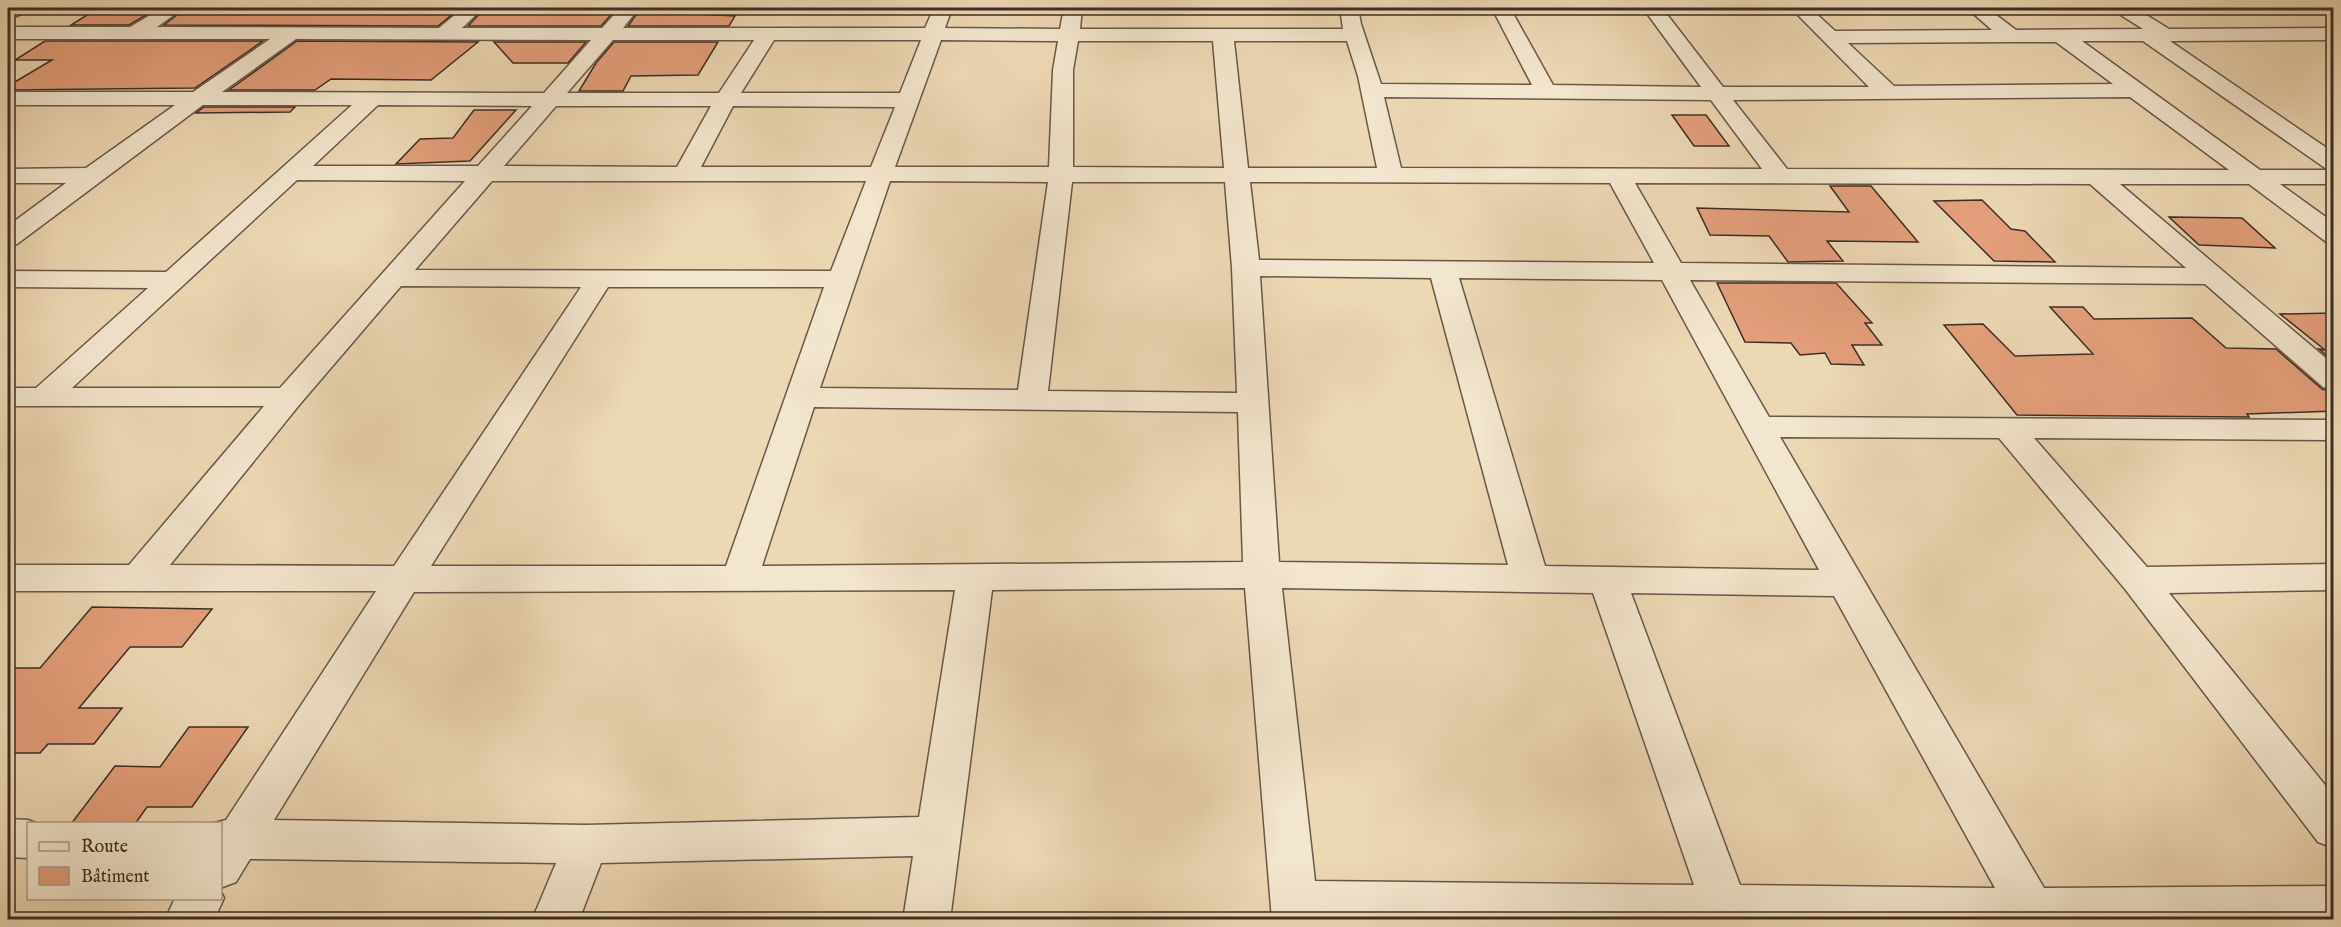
<svg xmlns="http://www.w3.org/2000/svg" width="2341" height="927" font-family="'IM FELL English',serif">
  <style>
    .building { fill: #e39f7b; stroke: #3c2e25; stroke-width: 1.5 }
    .lines { fill: none; stroke-linecap: round; stroke-linejoin: round }
    .minor-casing { stroke: #685849; stroke-width: 3 }
    .minor { fill: #f3e6ce; fill-rule: evenodd }
  </style>
  <rect width="100%" height="100%" fill="#edd8b4"/>
  <filter id="stains"><feTurbulence type="fractalNoise" baseFrequency=".00333" numOctaves="4"/><feColorMatrix values="0 0 0 0 .2 0 0 0 0 .09 0 0 0 0 .02 0 0 0 .5 -.17"/></filter>
  <radialGradient id="worn" r=".72"><stop offset=".6" stop-color="#630" stop-opacity="0"/><stop offset="1" stop-color="#630" stop-opacity=".3"/></radialGradient>
  <g class="building">
    <path d="M 98,8 L 158,8 L 129,25 L 71,25 Z"/>
    <path d="M 186,8 L 460,8 L 438,26 L 164,25 Z"/>
    <path d="M 485,8 L 617,8 L 601,26 L 468,26 Z"/>
    <path d="M 641,8 L 685,8 L 681,13 L 735,16 L 729,26 L 628,26 Z"/>
    <path d="M 45,41 L 263,41 L 195,88 L 8,90 L 8,86 L 52,60 L 15,60 Z"/>
    <path d="M 297,41 L 478,42 L 431,80 L 331,79 L 315,90 L 229,90 Z"/>
    <path d="M 494,42 L 586,42 L 568,63 L 513,63 Z"/>
    <path d="M 614,42 L 718,42 L 698,75 L 631,76 L 623,91 L 579,91 L 596,63 Z"/>
    <path d="M 204,107 L 295,107 L 290,112 L 196,113 Z"/>
    <path d="M 474,110 L 516,110 L 470,161 L 396,164 L 420,139 L 453,138 Z"/>
    <path d="M 1672,115 L 1706,115 L 1729,146 L 1694,146 Z"/>
    <path d="M 1830,186 L 1871,186 L 1918,242 L 1827,241 L 1843,261 L 1788,262 L 1769,236 L 1710,235 L 1697,208 L 1849,212 Z"/>
    <path d="M 1982,200 L 2011,229 L 2025,231 L 2055,262 L 1994,261 L 1934,201 Z"/>
    <path d="M 2169,217 L 2242,218 L 2275,248 L 2199,245 Z"/>
    <path d="M 1717,283 L 1836,283 L 1872,323 L 1865,323 L 1882,345 L 1852,345 L 1864,365 L 1831,364 L 1825,353 L 1800,355 L 1791,343 L 1745,342 Z"/>
    <path d="M 2050,307 L 2083,307 L 2094,319 L 2192,318 L 2226,348 L 2276,349 L 2322,389 L 2334,392 L 2334,411 L 2247,414 L 2249,417 L 2017,415 L 1944,325 L 1983,324 L 2015,356 L 2093,354 Z"/>
    <path d="M 2334,313 L 2334,362 L 2319,349 L 2325,350 L 2280,314 Z"/>
    <path d="M 92,607 L 212,609 L 182,647 L 130,647 L 79,708 L 122,708 L 94,744 L 48,744 L 40,753 L 8,753 L 8,668 L 40,668 Z"/>
    <path d="M 189,727 L 248,727 L 192,807 L 147,807 L 135,824 L 71,824 L 115,766 L 160,767 Z"/>
  </g>
  <g class="lines">
    <defs>
      <g id="minor">
        <path d="M 8,8 L 29,8 L 26,12 L 8,20 Z"/>
        <path d="M 162,8 L 184,8 L 157,27 L 439,28 L 463,8 L 483,8 L 462,28 L 602,28 L 620,8 L 639,8 L 623,28 L 925,28 L 934,8 L 952,8 L 945,28 L 1060,29 L 1064,8 L 1082,8 L 1080,29 L 1343,29 L 1340,8 L 1358,8 L 1361,24 L 1381,84 L 1532,85 L 1492,8 L 1510,8 L 1553,85 L 1701,87 L 1643,8 L 1662,8 L 1723,87 L 1869,87 L 1791,8 L 1810,8 L 1835,31 L 1992,30 L 1967,8 L 1987,8 L 2016,30 L 2143,29 L 2116,12 L 2114,8 L 2135,8 L 2169,29 L 2334,28 L 2334,40 L 2170,41 L 2334,153 L 2334,184 L 2280,184 L 2334,223 L 2334,243 L 2325,241 L 2249,184 L 2120,184 L 2334,365 L 2334,390 L 2323,387 L 2205,284 L 1690,280 L 1769,417 L 2334,420 L 2334,440 L 2034,438 L 2147,567 L 2334,564 L 2334,590 L 2169,593 L 2334,796 L 2334,848 L 2318,842 L 2125,589 L 1999,438 L 1780,437 L 2044,888 L 2334,886 L 2334,920 L 1272,920 L 1245,588 L 992,590 L 950,920 L 903,920 L 913,856 L 601,863 L 579,920 L 532,920 L 556,863 L 250,859 L 236,882 L 220,888 L 220,824 L 210,824 L 226,820 L 376,591 L 8,591 L 8,565 L 129,565 L 264,406 L 8,406 L 8,388 L 36,388 L 148,288 L 8,287 L 8,271 L 166,272 L 352,105 L 203,105 L 17,244 L 8,246 L 8,226 L 66,183 L 8,183 L 8,169 L 86,168 L 175,105 L 8,105 L 8,92 L 193,92 L 270,39 L 8,39 L 8,27 L 130,27 ZM 296,39 L 591,40 L 544,93 L 222,92 ZM 613,40 L 754,40 L 719,93 L 567,93 ZM 774,40 L 921,40 L 900,93 L 741,93 ZM 941,40 L 1058,41 L 1053,70 L 1049,167 L 895,167 ZM 1078,41 L 1213,41 L 1224,168 L 1073,167 L 1073,70 ZM 1234,41 L 1347,41 L 1358,76 L 1377,168 L 1248,168 ZM 2082,41 L 2143,41 L 2328,170 L 2260,170 ZM 2009,42 L 2056,42 L 2113,84 L 1894,86 L 1848,43 ZM 1384,97 L 1711,100 L 1762,169 L 1401,168 ZM 2130,97 L 2229,170 L 1787,169 L 1733,100 ZM 378,105 L 532,106 L 478,166 L 313,166 ZM 556,106 L 711,106 L 677,167 L 504,166 ZM 733,106 L 895,107 L 871,167 L 701,167 ZM 297,180 L 465,181 L 280,388 L 72,388 ZM 492,181 L 866,181 L 831,271 L 415,270 ZM 890,181 L 1048,182 L 1018,390 L 820,388 ZM 1072,182 L 1225,182 L 1232,268 L 1237,393 L 1048,391 ZM 1250,182 L 1610,183 L 1654,263 L 1259,260 ZM 1635,183 L 2090,184 L 2186,268 L 1681,263 ZM 1260,276 L 1431,278 L 1508,565 L 1279,562 ZM 1459,278 L 1662,280 L 1819,570 L 1545,566 ZM 401,286 L 581,287 L 394,566 L 170,565 L 300,404 ZM 608,287 L 824,287 L 726,566 L 431,566 ZM 814,407 L 1238,412 L 1243,562 L 762,566 ZM 1282,588 L 1593,593 L 1694,885 L 1315,881 ZM 955,590 L 919,817 L 586,825 L 274,820 L 414,592 ZM 1631,593 L 1834,596 L 1995,888 L 1740,885 Z"/>
        <path d="M 8,819 L 28,820 L 38,824 L 28,824 L 28,858 L 8,857 Z"/>
        <path d="M 220,890 L 224,898 L 214,920 L 165,920 L 175,898 L 220,898 Z"/>
      </g>
    </defs>
    <use href="#minor" class="minor-casing"/>
    <use href="#minor" class="minor"/>
  </g>
  <rect width="2341" height="927" fill="none" stroke="#edd8b4" stroke-width="30"/>
  <rect x="9" y="9" width="2323" height="909" fill="none" stroke="#3c2e25" stroke-width="3"/>
  <rect x="15" y="15" width="2311" height="897" fill="none" stroke="#3c2e25" stroke-width="1.5"/>
  <rect x="27" y="822" width="195" height="78" fill="#f3e6ce" stroke="#aa9c8a" stroke-width="1.5"/>
  <rect x="39" y="842" width="30" height="9" fill="#f3e6ce" stroke="#aa9c8a" stroke-width="1.5"/>
  <text x="81" y="852" font-size="18" fill="#3c2e25">Route</text>
  <rect x="39" y="867" width="30" height="18" fill="#e39f7b" stroke="#aa9c8a" stroke-width="1.5"/>
  <text x="81" y="882" font-size="18" fill="#3c2e25">Bâtiment</text>
  <rect width="100%" height="100%" filter="url(#stains)"/>
  <rect width="100%" height="100%" fill="url(#worn)"/>
</svg>
